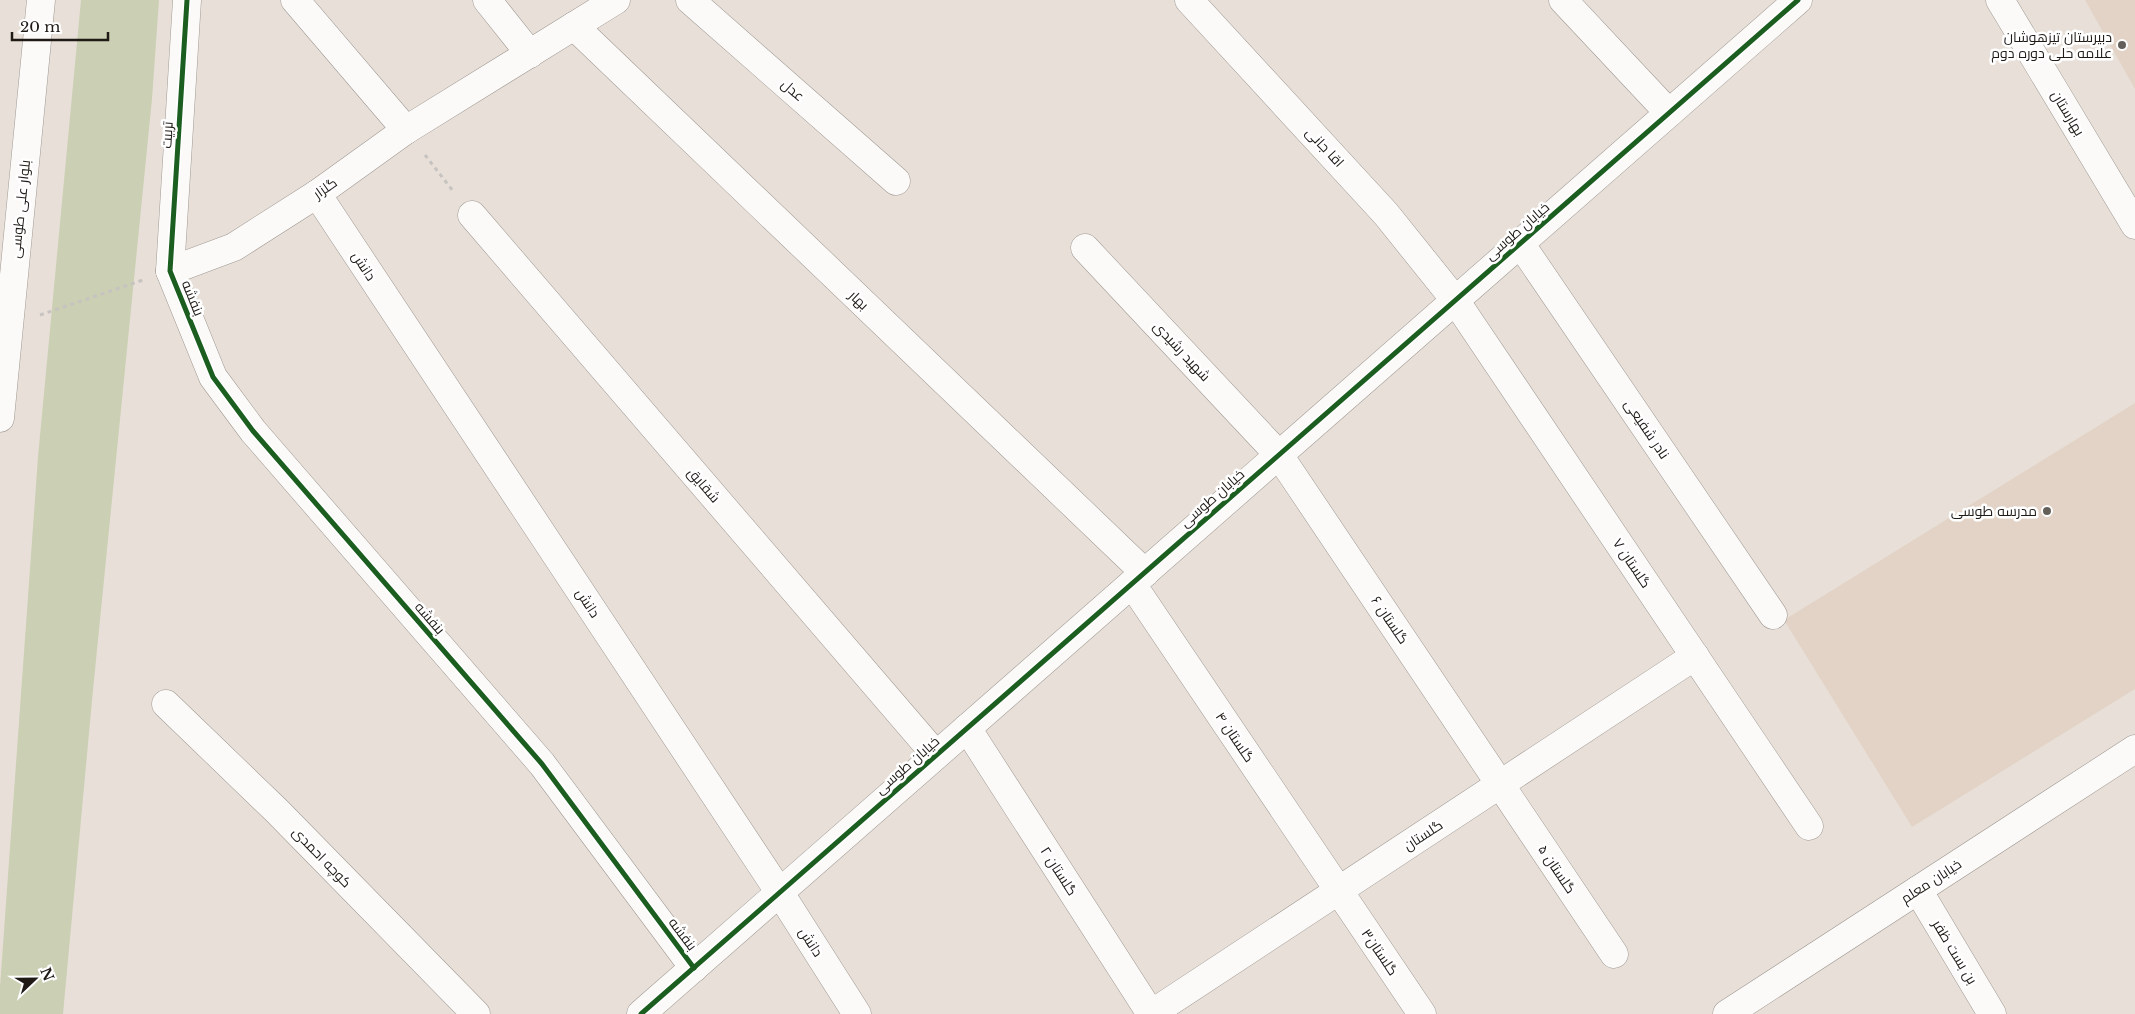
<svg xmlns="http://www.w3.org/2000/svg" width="2135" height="1014" font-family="'Libre Baskerville',Cairo,serif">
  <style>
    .built { fill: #e2d3c6 }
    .green { fill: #cbcfb3 }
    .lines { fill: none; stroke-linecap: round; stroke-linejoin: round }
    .minor-casing { stroke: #9f9993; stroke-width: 29 }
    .highway-casing { stroke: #9f9993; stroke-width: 29 }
    .path { stroke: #c6c3c0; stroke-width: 3; stroke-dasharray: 4 4; stroke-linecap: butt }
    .minor { stroke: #fcfaf9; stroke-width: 28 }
    .highway { stroke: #fcfaf9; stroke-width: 28 }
    .cycleway-casing { stroke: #fff; stroke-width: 8 }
    .cycleway { stroke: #1b5e20; stroke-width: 5 }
    .poi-dot { fill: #655f5a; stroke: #fff; stroke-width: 2 }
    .labels { text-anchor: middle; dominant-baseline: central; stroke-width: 5; stroke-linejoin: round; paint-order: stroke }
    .poi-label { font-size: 14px; fill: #1f1a16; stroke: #fff; text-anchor: end }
    .street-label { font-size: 14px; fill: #1f1a16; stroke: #fff }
  </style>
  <rect width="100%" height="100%" fill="#e8e0d8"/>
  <g class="built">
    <path d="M 2085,0 L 2135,0 L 2135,89 Z"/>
    <path d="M 2135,403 L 2135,689 L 1912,827 L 1784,620 Z"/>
  </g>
  <path class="green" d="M 81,0 L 159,0 L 152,99 L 93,690 L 63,1014 L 0,1014 L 0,987 L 38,457 Z"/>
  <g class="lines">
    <defs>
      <g id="minor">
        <path d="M 187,0 L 170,271 L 213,377 L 253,431 L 542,764 L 694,968"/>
        <path d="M 295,0 L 406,130"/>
        <path d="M 487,0 L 530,54"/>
        <path d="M 690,0 L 896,181"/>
        <path d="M 1189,0 L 1386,214 L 1455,300 L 1809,826"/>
        <path d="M 1563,0 L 1669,113"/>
        <path d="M 2000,0 L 2135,225"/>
        <path d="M 574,26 L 1145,573"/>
        <path d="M 317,194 L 780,893 L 857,1014"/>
        <path d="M 472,215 L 936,755"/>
        <path d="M 1520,243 L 1773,615"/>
        <path d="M 1085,248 L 1279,455 L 1614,954"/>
        <path d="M 170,271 L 234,247 L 317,194 L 406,130 L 616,0"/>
        <path d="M 1132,584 L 1422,1014"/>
        <path d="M 166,704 L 277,811 L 476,1014"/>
        <path d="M 967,728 L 1151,1014"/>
        <path d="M 1918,890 L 1992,1014"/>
        <path d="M 641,1014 L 1798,0"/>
        <path d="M 1151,1014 L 1695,656"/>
        <path d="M 1727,1014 L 2135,749"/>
      </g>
      <path id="highway" d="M 0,418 L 41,0"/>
    </defs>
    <use href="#minor" class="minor-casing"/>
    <use href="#highway" class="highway-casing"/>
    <g class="path">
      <path d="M 425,155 L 453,191"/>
      <path d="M 40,315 L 143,280"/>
    </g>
    <use href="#minor" class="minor"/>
    <use href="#highway" class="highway"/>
    <defs>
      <g id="cycleway">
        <path d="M 187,0 L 170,271 L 213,377 L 253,431 L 542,764 L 694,968"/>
        <path d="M 641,1014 L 1798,0"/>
      </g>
    </defs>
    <use href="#cycleway" class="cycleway-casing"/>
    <use href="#cycleway" class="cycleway"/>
  </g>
  <g class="poi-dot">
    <circle cx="2122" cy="45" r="5"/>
    <circle cx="2047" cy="511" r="5"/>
  </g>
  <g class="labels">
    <g class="poi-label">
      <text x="2112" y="37">دبیرستان تیزهوشان<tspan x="2112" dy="16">علامه حلی دوره دوم</tspan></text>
      <text x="2037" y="511">مدرسه طوسی</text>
    </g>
    <g class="street-label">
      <text transform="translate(793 90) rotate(41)">عدل</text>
      <text transform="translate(2068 113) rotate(59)">بهارستان</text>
      <text transform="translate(167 135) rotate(-87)">تربیت</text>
      <text transform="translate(1325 147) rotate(47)">اقا جانی</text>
      <text transform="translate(325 188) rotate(-35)">گلزار</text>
      <text transform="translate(20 209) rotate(-84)">بلوار علی طوسی</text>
      <text transform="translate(1517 231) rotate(-41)">خیابان طوسی</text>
      <text transform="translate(364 266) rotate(57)">دانش</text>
      <text transform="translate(193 298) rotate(68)">بنفشه</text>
      <text transform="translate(859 300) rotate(44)">بهار</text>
      <text transform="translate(1182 351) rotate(47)">شهید رشیدی</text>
      <text transform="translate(1647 429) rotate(56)">نادر شفیعی</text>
      <text transform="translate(704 485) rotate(49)">شقایق</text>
      <text transform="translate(1212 498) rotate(-41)">خیابان طوسی</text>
      <text transform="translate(1632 563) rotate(56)">گلستان ۷</text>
      <text transform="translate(588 603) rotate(57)">دانش</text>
      <text transform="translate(430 618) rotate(49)">بنفشه</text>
      <text transform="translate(1390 620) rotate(56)">گلستان ۶</text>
      <text transform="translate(1235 737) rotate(56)">گلستان ۴</text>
      <text transform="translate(907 765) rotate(-41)">خیابان طوسی</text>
      <text transform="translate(1423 835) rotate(-33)">گلستان</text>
      <text transform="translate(322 857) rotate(46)">کوچه احمدی</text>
      <text transform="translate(1557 869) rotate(56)">گلستان ۵</text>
      <text transform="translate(1059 871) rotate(57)">گلستان ۲</text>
      <text transform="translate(1931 881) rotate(-33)">خیابان معلم</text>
      <text transform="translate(683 934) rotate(53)">بنفشه</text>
      <text transform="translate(811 942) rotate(57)">دانش</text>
      <text transform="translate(1380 952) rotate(56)">گلستان۳</text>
      <text transform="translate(1955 952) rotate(59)">بن بست ظفر</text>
    </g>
  </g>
  <g transform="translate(35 979) rotate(68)" stroke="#ffffff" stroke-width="4" paint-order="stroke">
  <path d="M0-4L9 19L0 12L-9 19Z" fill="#1f1a16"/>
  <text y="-8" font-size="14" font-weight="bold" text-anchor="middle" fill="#1f1a16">N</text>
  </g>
  <path d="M12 32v8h96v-8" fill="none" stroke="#1f1a16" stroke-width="2.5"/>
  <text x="20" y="32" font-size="15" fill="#1f1a16" stroke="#ffffff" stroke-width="4" paint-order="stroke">20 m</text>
</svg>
